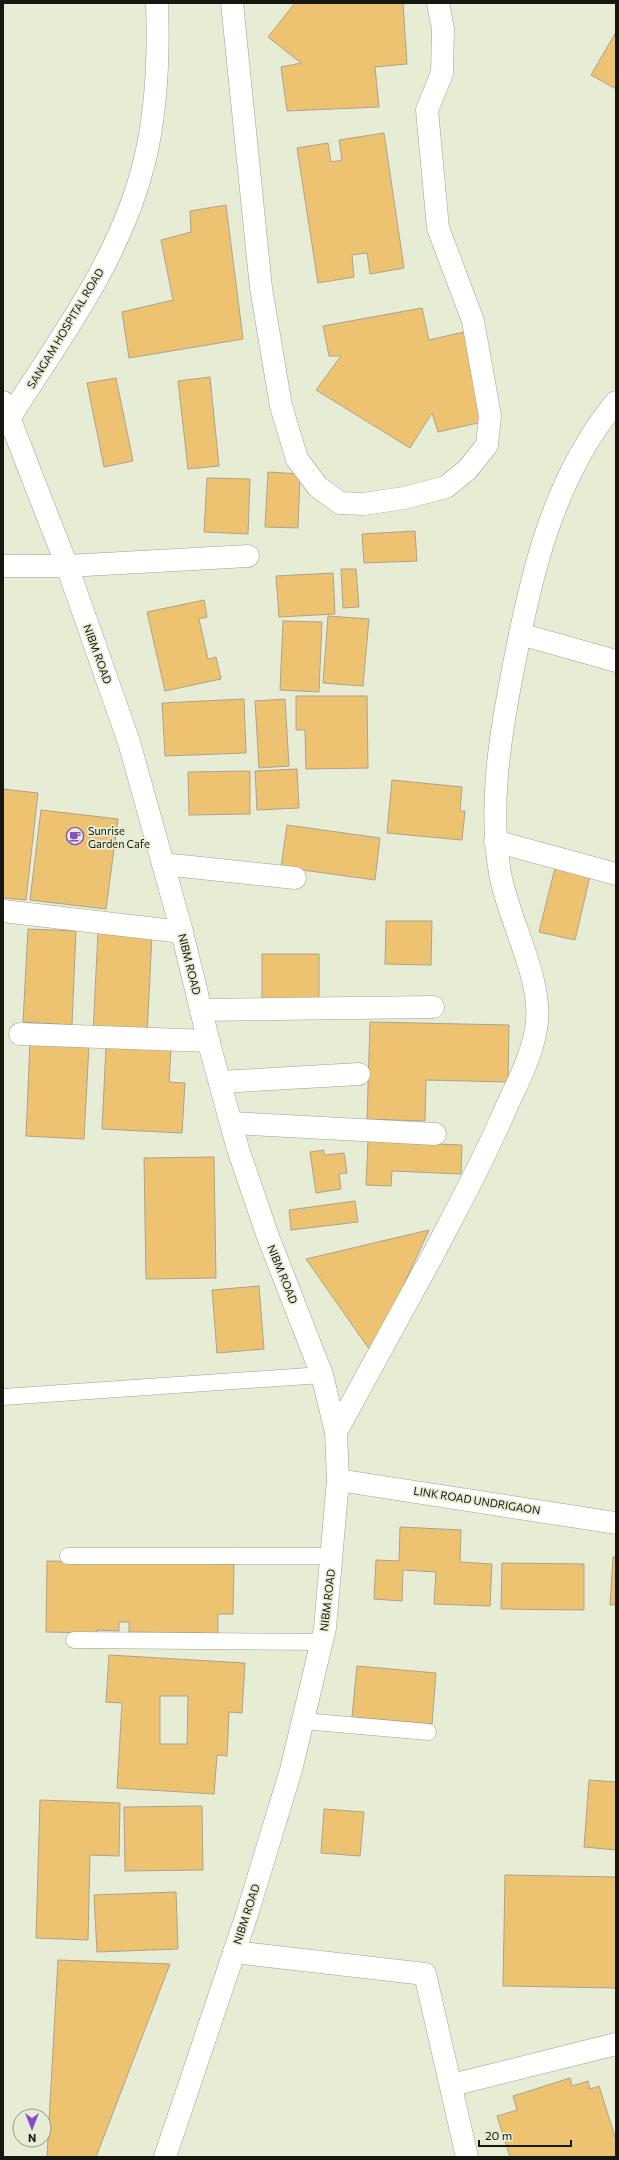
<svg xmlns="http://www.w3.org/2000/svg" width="619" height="2160" font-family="Commissioner,sans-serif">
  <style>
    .building { fill: #edc372; stroke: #ada28d; fill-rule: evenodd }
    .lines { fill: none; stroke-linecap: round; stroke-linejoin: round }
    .lane-casing { stroke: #9da28c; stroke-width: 17 }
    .street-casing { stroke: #9da28c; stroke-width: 23 }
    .secondary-casing { stroke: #9da28c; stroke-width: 23 }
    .lane { stroke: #fff; stroke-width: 16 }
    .street { stroke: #fff; stroke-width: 22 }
    .secondary { stroke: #fff; stroke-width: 22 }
    .labels { text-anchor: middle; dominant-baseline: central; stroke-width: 3.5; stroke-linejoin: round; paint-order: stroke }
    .street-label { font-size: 11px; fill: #16180f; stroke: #e7edd5 }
    .poi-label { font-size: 11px; fill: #16180f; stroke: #e7edd5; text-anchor: start }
  </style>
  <rect width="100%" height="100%" fill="#e7edd5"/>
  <g class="building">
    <path d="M 295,3 L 403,3 L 407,64 L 375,67 L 379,107 L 287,111 L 281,67 L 301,63 L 268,37 Z"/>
    <path d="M 616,32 L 616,89 L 591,75 Z"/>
    <path d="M 384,133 L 404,268 L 370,274 L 367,253 L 352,255 L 354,277 L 318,283 L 297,148 L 328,143 L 331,162 L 342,160 L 339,140 Z"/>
    <path d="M 226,205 L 243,339 L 129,358 L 122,312 L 173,300 L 161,240 L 191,232 L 190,211 Z"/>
    <path d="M 422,308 L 429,340 L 468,331 L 482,422 L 438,432 L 432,413 L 410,448 L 316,390 L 341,356 L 329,356 L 323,326 Z"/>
    <path d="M 210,377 L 219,466 L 188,469 L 178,381 Z"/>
    <path d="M 116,378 L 133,461 L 104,467 L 87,383 Z"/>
    <path d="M 268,472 L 300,474 L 298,528 L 265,527 Z"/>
    <path d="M 207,478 L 250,479 L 248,534 L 204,532 Z"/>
    <path d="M 415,531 L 417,561 L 364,563 L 362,534 Z"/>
    <path d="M 341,569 L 356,569 L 359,607 L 343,608 Z"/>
    <path d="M 333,573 L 335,614 L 279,617 L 276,576 Z"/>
    <path d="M 204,600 L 207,617 L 199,619 L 208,659 L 216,657 L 221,679 L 165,691 L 147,612 Z"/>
    <path d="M 328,616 L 369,619 L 363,686 L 323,683 Z"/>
    <path d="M 283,621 L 322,622 L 319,692 L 280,690 Z"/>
    <path d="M 296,696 L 367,696 L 368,768 L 306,769 L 305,730 L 296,730 Z"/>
    <path d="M 244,699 L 246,753 L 165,756 L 162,703 Z"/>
    <path d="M 285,699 L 289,766 L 259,768 L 255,701 Z"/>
    <path d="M 297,769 L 299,808 L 257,810 L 255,771 Z"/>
    <path d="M 250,771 L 250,814 L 189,815 L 188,772 Z"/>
    <path d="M 392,780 L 462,787 L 460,811 L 465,811 L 462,840 L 387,833 Z"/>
    <path d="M 3,789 L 38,793 L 26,900 L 3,898 Z"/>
    <path d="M 41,810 L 118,819 L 106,909 L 30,900 Z"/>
    <path d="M 287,825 L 380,838 L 375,880 L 281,867 Z"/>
    <path d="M 555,868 L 590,876 L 575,940 L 539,932 Z"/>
    <path d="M 386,921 L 432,921 L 431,965 L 385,964 Z"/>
    <path d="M 28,929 L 76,931 L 72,1025 L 23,1022 Z"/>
    <path d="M 98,932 L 152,934 L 147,1036 L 93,1033 Z"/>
    <path d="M 262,954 L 319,954 L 319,999 L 262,1000 Z"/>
    <path d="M 370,1022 L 509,1025 L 508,1082 L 426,1080 L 425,1121 L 367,1119 Z"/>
    <path d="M 30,1041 L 89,1045 L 84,1139 L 26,1136 Z"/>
    <path d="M 106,1047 L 171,1050 L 169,1082 L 185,1083 L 182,1133 L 102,1129 Z"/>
    <path d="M 368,1141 L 462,1145 L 461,1174 L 392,1171 L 391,1186 L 366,1185 Z"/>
    <path d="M 324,1150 L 324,1155 L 344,1153 L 347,1173 L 339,1174 L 341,1189 L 316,1193 L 310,1152 Z"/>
    <path d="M 214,1157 L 216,1278 L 146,1279 L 144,1158 Z"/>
    <path d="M 355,1201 L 358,1222 L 291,1230 L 289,1210 Z"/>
    <path d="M 429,1230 L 372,1353 L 306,1259 Z"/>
    <path d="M 259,1286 L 264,1349 L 217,1353 L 212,1290 Z"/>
    <path d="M 400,1527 L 461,1530 L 460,1562 L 492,1564 L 490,1606 L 434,1604 L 436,1572 L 403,1570 L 402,1601 L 374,1599 L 376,1560 L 399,1561 Z"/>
    <path d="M 613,1557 L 616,1557 L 616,1605 L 610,1605 Z"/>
    <path d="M 47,1561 L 234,1564 L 233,1614 L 218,1614 L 218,1638 L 202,1633 L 129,1632 L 129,1622 L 119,1622 L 119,1631 L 97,1630 L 97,1633 L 46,1632 Z"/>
    <path d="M 502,1563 L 584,1564 L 584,1610 L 501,1609 Z"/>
    <path d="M 109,1655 L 245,1663 L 242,1713 L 229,1712 L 227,1756 L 217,1755 L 214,1794 L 117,1788 L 122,1703 L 106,1702 ZM 160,1696 L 188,1696 L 187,1744 L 160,1744 Z"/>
    <path d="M 357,1666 L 436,1673 L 432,1724 L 352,1717 Z"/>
    <path d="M 589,1780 L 616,1782 L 616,1850 L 584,1847 Z"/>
    <path d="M 40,1800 L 120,1803 L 119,1856 L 90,1855 L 88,1940 L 36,1938 Z"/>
    <path d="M 202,1806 L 203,1870 L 125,1871 L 124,1807 Z"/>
    <path d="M 324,1809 L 364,1812 L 360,1856 L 321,1853 Z"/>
    <path d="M 505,1875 L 616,1877 L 616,1988 L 503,1986 Z"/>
    <path d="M 176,1892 L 178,1949 L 97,1952 L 94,1895 Z"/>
    <path d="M 58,1960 L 170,1964 L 96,2157 L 47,2157 Z"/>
    <path d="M 570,2078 L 572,2086 L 588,2081 L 590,2089 L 599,2086 L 616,2140 L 616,2157 L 510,2157 L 497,2116 L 517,2110 L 513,2096 Z"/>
  </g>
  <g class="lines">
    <defs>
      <g id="lane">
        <path d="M 3,1397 L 322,1375"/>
        <path d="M 68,1556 L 333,1556"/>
        <path d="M 74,1640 L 322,1642"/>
        <path d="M 303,1721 L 428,1732"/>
      </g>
      <g id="street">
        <path d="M 232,3 L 261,288 L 281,406 L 297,459 L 318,487 L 340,503 L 364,504 L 404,498 L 446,487 L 467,470 L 487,445 L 490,416 L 473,321 L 438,228 L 427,110 L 442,73 L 443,29 L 438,3"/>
        <path d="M 3,566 L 67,566 L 248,556"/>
        <path d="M 520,634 L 616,661"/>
        <path d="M 495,841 L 616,874"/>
        <path d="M 163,864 L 295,878"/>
        <path d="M 3,911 L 182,932"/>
        <path d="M 201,1010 L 433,1007"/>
        <path d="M 20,1034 L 209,1041"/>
        <path d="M 220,1082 L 359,1074"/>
        <path d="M 231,1123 L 435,1134"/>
        <path d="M 234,1952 L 425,1974 L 467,2157"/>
        <path d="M 452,2085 L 616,2044"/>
      </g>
      <g id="secondary">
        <path d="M 3,402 L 67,566 L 129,742 L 182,932 L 210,1047 L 238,1149 L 267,1234 L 322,1375 L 336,1432 L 338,1480 L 325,1628 L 291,1770 L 248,1911 L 165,2157"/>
        <path d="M 10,417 C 61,337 121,257 144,163 C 157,111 159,56 157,3"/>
        <path d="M 336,1432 C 369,1372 402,1312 435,1251 C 458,1207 482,1163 502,1117 C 514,1089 531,1060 536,1029 C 545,981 508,921 500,873 C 489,809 499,743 511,680 C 529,583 551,480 616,402"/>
        <path d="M 338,1480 L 616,1523"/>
      </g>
    </defs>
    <use href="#lane" class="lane-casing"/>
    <use href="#street" class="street-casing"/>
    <use href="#secondary" class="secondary-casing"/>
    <use href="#lane" class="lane"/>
    <use href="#street" class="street"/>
    <use href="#secondary" class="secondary"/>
  </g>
  <defs>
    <symbol id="cafe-ring" viewBox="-11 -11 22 22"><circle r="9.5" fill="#e7edd5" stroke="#884fc6" stroke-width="1.5"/><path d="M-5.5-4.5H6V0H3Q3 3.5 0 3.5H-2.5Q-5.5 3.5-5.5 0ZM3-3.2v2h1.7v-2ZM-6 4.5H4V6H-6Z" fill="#884fc6"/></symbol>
  </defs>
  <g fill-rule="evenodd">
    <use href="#cafe-ring" x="65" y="826" width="20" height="20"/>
  </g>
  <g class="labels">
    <g class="street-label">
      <text transform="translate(65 328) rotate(-59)">SANGAM HOSPITAL ROAD</text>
      <text transform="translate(98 654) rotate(70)">NIBM ROAD</text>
      <text transform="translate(190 964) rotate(76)">NIBM ROAD</text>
      <text transform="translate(283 1274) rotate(68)">NIBM ROAD</text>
      <text transform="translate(477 1500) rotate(9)">LINK ROAD UNDRIGAON</text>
      <text transform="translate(327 1600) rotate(-83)">NIBM ROAD</text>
      <text transform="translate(246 1914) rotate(-72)">NIBM ROAD</text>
    </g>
    <g class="poi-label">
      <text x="88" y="830">Sunrise<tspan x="88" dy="13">Garden Cafe</tspan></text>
    </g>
  </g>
  <rect width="619" height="2160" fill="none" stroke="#16180f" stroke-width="8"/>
  <g transform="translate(32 2128) rotate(180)"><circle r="19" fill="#e7edd5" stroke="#939886"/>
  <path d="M0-3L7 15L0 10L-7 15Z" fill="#884fc6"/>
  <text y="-6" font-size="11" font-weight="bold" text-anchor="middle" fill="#16180f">N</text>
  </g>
  <path d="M479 2140v6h92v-6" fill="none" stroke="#16180f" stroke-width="2"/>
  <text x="485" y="2140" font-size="12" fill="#16180f" stroke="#e7edd5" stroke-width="3" paint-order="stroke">20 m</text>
</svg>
